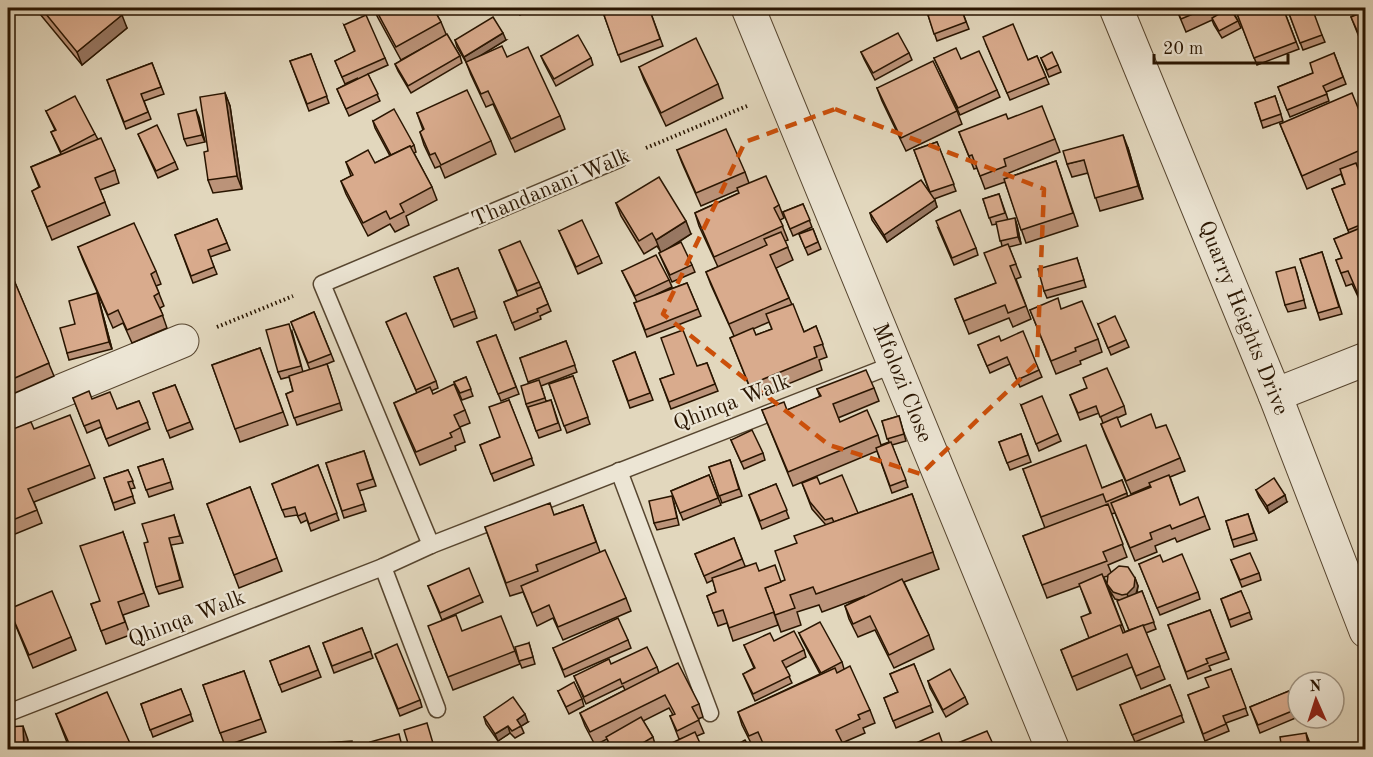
<svg xmlns="http://www.w3.org/2000/svg" width="1373" height="757" font-family="'Old Standard TT',serif">
  <style>
    .lines { fill: none; stroke-linecap: round; stroke-linejoin: round }
    .lane-casing { stroke: #574630; stroke-width: 19 }
    .street-casing { stroke: #574630; stroke-width: 35 }
    .path { stroke: #291501; stroke-width: 4; stroke-dasharray: 1.5 3; stroke-linecap: butt }
    .lane { stroke: #ece5d4; stroke-width: 16 }
    .street { stroke: #ece5d4; stroke-width: 33 }
    .wall { fill: #bb9379; stroke: #291501; stroke-width: 1.5; fill-rule: evenodd }
    .shaded-wall { fill: #987863; stroke: #291501; stroke-width: 1.5 }
    .building { fill: #d9ab8d; stroke: #291501; stroke-width: 1.5 }
    .marked { fill: none; stroke: #cb4f0a; stroke-width: 4.5; stroke-dasharray: 12 8; stroke-linejoin: round }
    .labels { text-anchor: middle; dominant-baseline: central; stroke-width: 4.5; stroke-linejoin: round; paint-order: stroke }
    .street-label { font-size: 22px; fill: #291501; stroke: #ece5d4 }
  </style>
  <rect width="100%" height="100%" fill="#e2d7bd"/>
  <filter id="stains"><feTurbulence type="fractalNoise" baseFrequency=".00333" numOctaves="4"/><feColorMatrix values="0 0 0 0 .2 0 0 0 0 .09 0 0 0 0 .02 0 0 0 .5 -.17"/></filter>
  <radialGradient id="worn" r=".72"><stop offset=".6" stop-color="#630" stop-opacity="0"/><stop offset="1" stop-color="#630" stop-opacity=".3"/></radialGradient>
  <g class="lines">
    <defs>
      <g id="lane">
        <path d="M 619,471 L 710,713"/>
        <path d="M 431,545 L 322,284 L 619,159"/>
        <path d="M 383,567 L 437,709"/>
        <path d="M 8,713 L 383,567 L 431,545 L 895,364"/>
      </g>
      <g id="street">
        <path d="M 748,8 L 1053,750"/>
        <path d="M 1116,8 L 1275,395 L 1366,631"/>
        <path d="M 1275,395 L 1366,359"/>
        <path d="M 8,413 L 182,341"/>
      </g>
    </defs>
    <use href="#lane" class="lane-casing"/>
    <use href="#street" class="street-casing"/>
    <g class="path">
      <path d="M 646,148 L 747,106"/>
      <path d="M 217,327 L 293,296"/>
    </g>
    <use href="#lane" class="lane"/>
    <use href="#street" class="street"/>
  </g>
  <g class="wall">
    <path d="M 35,8 L 116,8 L 127,28 L 82,65 Z"/>
    <path d="M 374,8 L 433,8 L 441,22 L 446,34 L 460,56 L 462,63 L 411,93 L 398,71 L 395,64 L 432,43 L 401,60 L 377,16 Z"/>
    <path d="M 517,8 L 534,8 L 520,15 Z"/>
    <path d="M 649,8 L 663,46 L 621,62 L 604,15 Z"/>
    <path d="M 961,8 L 969,29 L 937,41 L 928,15 Z"/>
    <path d="M 1176,8 L 1241,8 L 1233,11 L 1238,21 L 1241,28 L 1222,38 L 1214,25 L 1212,20 L 1186,32 Z"/>
    <path d="M 1283,8 L 1299,49 L 1257,65 L 1236,11 L 1261,11 Z"/>
    <path d="M 1287,8 L 1322,35 L 1325,42 L 1303,50 Z"/>
    <path d="M 1365,11 L 1365,52 L 1351,17 Z"/>
    <path d="M 344,25 L 385,58 L 388,65 L 368,74 L 380,101 L 349,116 L 337,89 L 358,78 L 345,84 L 335,61 L 355,52 Z"/>
    <path d="M 455,40 L 506,40 L 479,56 L 507,57 L 560,116 L 565,129 L 515,152 L 493,104 L 486,107 L 471,75 L 466,62 L 457,47 Z"/>
    <path d="M 986,44 L 1028,60 L 1037,56 L 1049,84 L 1010,100 Z"/>
    <path d="M 861,52 L 909,53 L 912,60 L 875,80 L 864,59 Z"/>
    <path d="M 1334,53 L 1346,84 L 1326,92 L 1329,101 L 1290,117 L 1278,87 L 1313,73 Z"/>
    <path d="M 311,54 L 329,103 L 309,111 L 290,61 Z"/>
    <path d="M 541,56 L 591,58 L 593,65 L 556,86 L 544,63 Z"/>
    <path d="M 934,58 L 961,59 L 997,90 L 1000,97 L 960,115 Z"/>
    <path d="M 1041,58 L 1058,65 L 1061,72 L 1049,77 Z"/>
    <path d="M 152,63 L 164,94 L 144,101 L 151,119 L 126,129 L 107,80 Z"/>
    <path d="M 639,67 L 718,84 L 723,98 L 666,126 L 644,80 Z"/>
    <path d="M 877,88 L 957,111 L 962,124 L 906,151 L 882,101 Z"/>
    <path d="M 225,93 L 230,106 L 242,189 L 213,193 L 208,180 L 208,151 Z"/>
    <path d="M 1275,96 L 1283,121 L 1263,128 L 1255,103 Z"/>
    <path d="M 196,110 L 205,142 L 187,146 L 184,139 Z"/>
    <path d="M 46,111 L 95,134 L 115,170 L 119,183 L 100,190 L 110,215 L 52,240 L 32,191 L 39,187 L 31,167 L 61,154 L 51,132 L 55,130 Z"/>
    <path d="M 417,113 L 491,141 L 496,154 L 445,178 L 440,166 L 435,168 L 424,145 L 420,132 L 423,130 Z"/>
    <path d="M 1008,119 L 1055,139 L 1060,152 L 1009,173 L 1010,177 L 1056,161 L 1078,226 L 1026,243 L 1005,182 L 985,189 L 977,168 L 974,169 L 959,132 Z"/>
    <path d="M 373,121 L 414,145 L 416,152 L 414,153 L 432,187 L 437,200 L 406,216 L 409,225 L 395,232 L 390,224 L 368,236 L 346,194 L 341,181 L 351,176 L 346,162 L 375,163 L 390,156 L 375,128 Z"/>
    <path d="M 1280,124 L 1365,125 L 1365,163 L 1358,167 L 1365,187 L 1365,306 L 1363,307 L 1352,284 L 1346,286 L 1336,260 L 1342,258 L 1334,239 L 1349,233 L 1332,189 L 1345,184 L 1341,174 L 1307,189 Z"/>
    <path d="M 138,134 L 175,162 L 178,169 L 158,178 Z"/>
    <path d="M 937,142 L 956,191 L 934,199 L 937,207 L 887,242 L 872,220 L 870,213 L 930,193 L 914,150 Z"/>
    <path d="M 1128,148 L 1143,199 L 1100,211 L 1088,173 L 1072,177 L 1067,164 Z"/>
    <path d="M 677,150 L 745,172 L 749,183 L 779,205 L 784,218 L 780,220 L 788,240 L 785,241 L 793,260 L 776,268 L 804,332 L 816,326 L 827,357 L 819,360 L 822,370 L 754,398 L 730,338 L 734,336 L 711,285 L 706,272 L 718,267 L 699,226 L 695,213 L 739,193 L 738,190 L 701,206 L 682,163 ZM 769,322 L 772,329 L 756,335 L 753,329 Z"/>
    <path d="M 999,194 L 1008,220 L 1017,225 L 1021,244 L 1009,247 L 1021,277 L 1016,279 L 1031,319 L 1013,327 L 1009,318 L 969,334 L 955,299 L 996,283 L 1002,246 L 997,224 L 992,225 L 983,199 Z"/>
    <path d="M 616,203 L 691,234 L 665,251 L 692,265 L 695,272 L 672,282 L 662,260 L 659,253 L 661,252 L 657,246 L 644,254 L 621,216 Z"/>
    <path d="M 803,204 L 812,227 L 793,236 L 783,212 Z"/>
    <path d="M 217,219 L 230,250 L 210,257 L 217,274 L 193,283 L 175,235 Z"/>
    <path d="M 938,228 L 976,248 L 978,255 L 954,265 Z"/>
    <path d="M 813,229 L 821,249 L 808,255 L 799,234 Z"/>
    <path d="M 559,231 L 599,256 L 602,263 L 578,274 Z"/>
    <path d="M 78,247 L 156,271 L 161,284 L 156,286 L 164,306 L 160,308 L 167,328 L 132,343 L 123,323 L 113,328 L 83,260 Z"/>
    <path d="M 499,250 L 539,282 L 551,311 L 540,316 L 541,319 L 515,330 L 504,302 L 518,296 Z"/>
    <path d="M 1322,252 L 1342,314 L 1320,320 L 1300,259 Z"/>
    <path d="M 1077,258 L 1086,287 L 1047,298 L 1044,291 Z"/>
    <path d="M 8,266 L 54,376 L 8,396 Z"/>
    <path d="M 458,268 L 477,318 L 454,327 L 434,277 Z"/>
    <path d="M 622,271 L 669,280 L 672,287 L 655,295 L 687,283 L 701,316 L 647,337 L 634,303 L 637,302 Z"/>
    <path d="M 1297,274 L 1306,308 L 1288,312 L 1285,305 Z"/>
    <path d="M 97,293 L 112,349 L 69,360 L 67,353 L 75,324 Z"/>
    <path d="M 1062,309 L 1098,339 L 1102,352 L 1080,361 L 1081,364 L 1056,374 L 1030,310 Z"/>
    <path d="M 314,312 L 334,361 L 317,368 L 327,364 L 342,410 L 297,425 L 286,394 L 293,391 L 289,377 L 281,379 L 278,372 L 292,331 L 303,372 L 310,370 L 291,322 Z"/>
    <path d="M 386,322 L 436,381 L 438,388 L 431,391 L 433,394 L 465,410 L 470,423 L 460,427 L 465,442 L 455,446 L 456,450 L 420,465 L 399,416 L 394,403 L 417,393 Z"/>
    <path d="M 1098,324 L 1126,340 L 1129,347 L 1111,355 Z"/>
    <path d="M 496,335 L 519,394 L 501,401 L 477,342 Z"/>
    <path d="M 566,341 L 577,372 L 541,386 L 546,401 L 551,400 L 561,430 L 539,438 L 526,404 L 529,383 L 520,358 Z"/>
    <path d="M 1001,341 L 1039,370 L 1042,377 L 1020,387 L 1010,364 L 990,373 L 978,345 Z"/>
    <path d="M 260,348 L 288,425 L 240,442 L 212,365 Z"/>
    <path d="M 635,352 L 653,400 L 630,408 L 613,361 Z"/>
    <path d="M 707,363 L 718,391 L 671,409 L 660,379 Z"/>
    <path d="M 573,376 L 590,424 L 567,433 L 549,384 Z"/>
    <path d="M 466,377 L 473,396 L 462,400 L 454,382 Z"/>
    <path d="M 175,385 L 193,429 L 170,438 L 153,393 Z"/>
    <path d="M 874,388 L 879,401 L 838,418 L 840,422 L 878,435 L 881,445 L 889,442 L 882,421 L 899,416 L 906,441 L 892,445 L 908,487 L 892,493 L 877,451 L 793,486 L 762,410 L 787,410 L 820,397 L 817,389 Z"/>
    <path d="M 1087,388 L 1124,406 L 1126,414 L 1117,418 L 1121,427 L 1156,428 L 1180,458 L 1185,471 L 1170,477 L 1180,505 L 1205,516 L 1210,529 L 1177,542 L 1175,538 L 1155,546 L 1157,552 L 1135,561 L 1115,513 L 1111,514 L 1127,557 L 1108,565 L 1111,572 L 1135,578 L 1138,586 L 1137,593 L 1142,591 L 1156,629 L 1146,633 L 1165,679 L 1141,689 L 1132,667 L 1077,690 L 1061,650 L 1089,638 L 1090,613 L 1080,586 L 1047,598 L 1023,536 L 1045,528 L 1023,469 L 1102,488 L 1122,480 L 1128,497 L 1151,487 L 1150,486 L 1131,494 L 1106,437 L 1101,424 L 1103,423 L 1099,413 L 1080,420 L 1070,395 ZM 1108,576 L 1107,584 L 1110,591 L 1115,599 L 1119,600 L 1129,630 L 1125,632 L 1104,577 Z"/>
    <path d="M 73,398 L 92,399 L 117,409 L 139,401 L 150,429 L 109,446 L 101,427 L 87,433 Z"/>
    <path d="M 509,400 L 534,465 L 494,481 L 480,445 L 500,437 Z"/>
    <path d="M 1021,405 L 1058,434 L 1061,441 L 1039,451 Z"/>
    <path d="M 34,429 L 90,465 L 95,478 L 34,502 L 42,523 L 8,537 L 8,431 Z"/>
    <path d="M 1021,434 L 1031,462 L 1010,470 L 999,442 Z"/>
    <path d="M 731,440 L 763,453 L 765,460 L 744,469 Z"/>
    <path d="M 364,451 L 376,486 L 359,491 L 366,511 L 344,518 L 326,463 Z"/>
    <path d="M 163,459 L 173,489 L 149,497 L 138,467 Z"/>
    <path d="M 730,460 L 742,496 L 722,503 L 709,467 Z"/>
    <path d="M 318,465 L 339,520 L 311,531 L 307,520 L 301,523 L 297,515 L 285,517 L 272,484 Z"/>
    <path d="M 128,470 L 135,488 L 130,489 L 135,503 L 115,510 L 104,478 Z"/>
    <path d="M 709,475 L 721,505 L 683,520 L 671,491 Z"/>
    <path d="M 802,483 L 820,484 L 858,513 L 912,494 L 939,569 L 904,582 L 929,635 L 934,649 L 894,668 L 875,630 L 858,637 L 849,619 L 845,606 L 865,596 L 822,612 L 819,605 L 797,612 L 801,625 L 781,632 L 771,604 L 778,625 L 733,641 L 727,623 L 718,626 L 707,596 L 716,592 L 713,580 L 707,583 L 695,554 L 734,538 L 745,566 L 781,582 L 785,580 L 797,543 L 826,525 L 812,509 Z"/>
    <path d="M 776,484 L 789,518 L 762,529 L 749,495 Z"/>
    <path d="M 250,487 L 282,571 L 239,588 L 207,504 Z"/>
    <path d="M 1256,490 L 1287,502 L 1269,513 L 1259,497 Z"/>
    <path d="M 674,503 L 679,525 L 657,530 L 654,523 Z"/>
    <path d="M 583,505 L 600,552 L 626,598 L 631,611 L 563,640 L 553,618 L 537,626 L 523,592 L 510,596 L 485,527 L 554,515 Z"/>
    <path d="M 1365,510 L 1365,537 L 1364,538 L 1359,522 L 1364,520 Z"/>
    <path d="M 1248,514 L 1257,540 L 1234,547 L 1226,521 Z"/>
    <path d="M 174,515 L 183,543 L 171,545 L 183,587 L 159,594 L 156,587 L 148,542 Z"/>
    <path d="M 123,532 L 149,606 L 123,615 L 130,635 L 106,644 L 91,604 L 100,601 Z"/>
    <path d="M 1231,560 L 1259,573 L 1261,580 L 1242,587 Z"/>
    <path d="M 1163,562 L 1198,592 L 1200,599 L 1160,615 L 1139,564 Z"/>
    <path d="M 428,586 L 480,595 L 483,602 L 442,620 Z"/>
    <path d="M 1241,591 L 1252,619 L 1231,627 L 1221,599 Z"/>
    <path d="M 9,609 L 71,637 L 76,650 L 33,668 Z"/>
    <path d="M 1210,610 L 1229,659 L 1209,666 L 1211,670 L 1188,679 L 1168,625 Z"/>
    <path d="M 362,628 L 373,658 L 334,673 L 323,643 Z"/>
    <path d="M 462,631 L 515,651 L 520,664 L 453,690 L 433,639 Z"/>
    <path d="M 799,633 L 842,662 L 844,669 L 870,710 L 875,723 L 863,728 L 865,733 L 842,743 L 845,750 L 765,750 L 763,745 L 754,749 L 742,725 L 738,712 L 820,674 L 802,640 Z"/>
    <path d="M 628,640 L 631,648 L 565,677 L 553,648 Z"/>
    <path d="M 774,641 L 804,650 L 806,657 L 785,668 L 792,683 L 755,701 L 743,674 L 754,668 L 744,645 Z"/>
    <path d="M 529,643 L 535,664 L 522,668 L 519,661 Z"/>
    <path d="M 309,646 L 321,677 L 282,692 L 270,661 Z"/>
    <path d="M 375,654 L 420,700 L 422,707 L 400,716 Z"/>
    <path d="M 611,664 L 657,667 L 659,673 L 699,704 L 703,717 L 698,719 L 704,733 L 697,736 L 679,739 L 670,716 L 673,715 L 669,708 L 643,721 L 653,737 L 655,744 L 646,750 L 611,750 L 607,739 L 595,745 L 585,726 L 580,713 L 625,690 L 623,686 L 586,704 L 574,676 Z"/>
    <path d="M 914,664 L 933,712 L 896,728 L 884,698 L 898,692 L 890,674 Z"/>
    <path d="M 1231,669 L 1248,715 L 1226,723 L 1229,731 L 1205,741 L 1188,695 L 1208,688 Z"/>
    <path d="M 244,671 L 266,732 L 225,746 L 203,685 Z"/>
    <path d="M 928,681 L 965,697 L 968,704 L 946,717 L 930,688 Z"/>
    <path d="M 1170,685 L 1184,722 L 1135,742 L 1120,705 Z"/>
    <path d="M 181,689 L 193,721 L 153,737 L 141,704 Z"/>
    <path d="M 558,691 L 582,699 L 584,706 L 569,714 Z"/>
    <path d="M 1289,691 L 1298,713 L 1298,717 L 1260,733 L 1250,707 Z"/>
    <path d="M 56,714 L 133,750 L 70,750 Z"/>
    <path d="M 484,717 L 528,722 L 521,726 L 524,733 L 515,738 L 510,733 L 498,741 L 486,724 Z"/>
    <path d="M 993,744 L 995,750 L 955,750 Z"/>
  </g>
  <g class="shaded-wall">
    <path d="M 122,15 L 127,28 L 82,65 L 77,52 Z"/>
    <path d="M 503,33 L 506,40 L 467,64 L 464,57 Z"/>
    <path d="M 225,93 L 230,106 L 242,189 L 237,176 Z"/>
    <path d="M 196,110 L 199,117 L 205,142 L 202,135 Z"/>
    <path d="M 1123,135 L 1128,148 L 1143,199 L 1138,186 Z"/>
    <path d="M 935,200 L 937,207 L 887,242 L 884,235 Z"/>
    <path d="M 1015,218 L 1017,225 L 1021,244 L 1018,237 Z"/>
    <path d="M 686,221 L 691,234 L 661,253 L 656,240 Z"/>
    <path d="M 97,293 L 99,300 L 112,349 L 109,342 Z"/>
    <path d="M 1285,495 L 1287,502 L 1269,513 L 1267,506 Z"/>
    <path d="M 1135,578 L 1138,586 L 1136,594 L 1130,601 L 1127,594 Z"/>
    <path d="M 525,714 L 528,722 L 520,727 L 517,720 Z"/>
    <path d="M 23,726 L 28,740 L 28,750 L 24,750 Z"/>
    <path d="M 508,726 L 510,733 L 498,741 L 495,734 Z"/>
    <path d="M 1306,733 L 1311,746 L 1312,750 L 1309,750 Z"/>
  </g>
  <g class="building">
    <path d="M 41,8 L 116,8 L 122,15 L 77,52 Z"/>
    <path d="M 375,8 L 433,8 L 441,22 L 396,47 Z"/>
    <path d="M 625,8 L 649,8 L 660,39 L 618,55 L 604,15 Z"/>
    <path d="M 947,8 L 961,8 L 966,22 L 934,34 L 928,15 Z"/>
    <path d="M 1176,8 L 1207,8 L 1181,19 Z"/>
    <path d="M 1229,8 L 1230,8 L 1238,21 L 1219,31 L 1212,18 Z"/>
    <path d="M 1245,8 L 1259,8 L 1261,11 L 1269,8 L 1283,8 L 1296,42 L 1254,58 L 1236,11 Z"/>
    <path d="M 1287,8 L 1312,8 L 1322,35 L 1300,43 Z"/>
    <path d="M 1365,11 L 1365,43 L 1363,44 L 1351,17 Z"/>
    <path d="M 366,15 L 385,58 L 342,77 L 335,61 L 355,51 L 344,25 Z"/>
    <path d="M 493,17 L 503,33 L 464,57 L 455,40 Z"/>
    <path d="M 1013,24 L 1028,60 L 1037,56 L 1046,77 L 1007,93 L 983,37 Z"/>
    <path d="M 898,33 L 909,53 L 873,73 L 861,52 Z"/>
    <path d="M 447,34 L 460,56 L 408,86 L 395,64 Z"/>
    <path d="M 578,35 L 591,58 L 554,79 L 541,56 Z"/>
    <path d="M 696,38 L 718,84 L 661,113 L 639,67 Z"/>
    <path d="M 502,46 L 507,57 L 528,47 L 560,116 L 511,139 L 488,91 L 481,94 L 466,62 Z"/>
    <path d="M 956,48 L 961,59 L 979,51 L 997,90 L 958,108 L 934,58 Z"/>
    <path d="M 1052,52 L 1058,65 L 1047,70 L 1041,58 Z"/>
    <path d="M 1334,53 L 1343,77 L 1323,86 L 1327,94 L 1287,110 L 1278,87 L 1313,73 L 1310,63 Z"/>
    <path d="M 311,54 L 327,96 L 307,104 L 290,61 Z"/>
    <path d="M 933,61 L 957,111 L 901,138 L 877,88 Z"/>
    <path d="M 152,63 L 161,87 L 141,94 L 148,112 L 124,122 L 107,80 Z"/>
    <path d="M 368,74 L 378,94 L 346,109 L 337,89 Z"/>
    <path d="M 467,90 L 491,141 L 441,165 L 435,153 L 430,155 L 420,132 L 424,129 L 417,113 Z"/>
    <path d="M 225,93 L 237,176 L 208,180 L 204,152 L 208,151 L 200,97 Z"/>
    <path d="M 1352,93 L 1365,125 L 1365,148 L 1302,176 L 1280,124 Z"/>
    <path d="M 75,96 L 95,134 L 61,152 L 51,132 L 56,130 L 46,111 Z"/>
    <path d="M 1275,96 L 1281,114 L 1261,121 L 1255,103 Z"/>
    <path d="M 1042,106 L 1055,139 L 1004,159 L 1006,166 L 980,176 L 972,155 L 969,156 L 959,132 L 1006,114 L 1008,119 Z"/>
    <path d="M 394,109 L 414,145 L 411,147 L 410,146 L 391,155 L 373,121 Z"/>
    <path d="M 196,110 L 202,135 L 184,139 L 178,114 Z"/>
    <path d="M 157,125 L 175,162 L 156,171 L 138,134 Z"/>
    <path d="M 726,129 L 745,172 L 696,193 L 677,150 Z"/>
    <path d="M 1123,135 L 1138,186 L 1095,198 L 1084,160 L 1067,164 L 1063,151 Z"/>
    <path d="M 101,138 L 115,170 L 95,178 L 105,202 L 47,227 L 32,191 L 40,187 L 31,167 Z"/>
    <path d="M 937,142 L 954,184 L 930,192 L 914,150 Z"/>
    <path d="M 410,146 L 432,187 L 400,204 L 404,212 L 390,219 L 386,211 L 363,223 L 341,181 L 353,175 L 346,162 L 368,150 L 375,163 Z"/>
    <path d="M 1056,161 L 1073,213 L 1021,230 L 1004,179 Z"/>
    <path d="M 1356,163 L 1365,187 L 1365,223 L 1348,230 L 1332,189 L 1345,184 L 1340,169 Z"/>
    <path d="M 766,176 L 779,205 L 774,208 L 783,226 L 714,257 L 695,213 L 739,193 L 737,188 Z"/>
    <path d="M 659,177 L 686,221 L 656,240 L 652,233 L 639,241 L 616,203 Z"/>
    <path d="M 921,180 L 935,200 L 884,235 L 870,213 Z"/>
    <path d="M 999,194 L 1005,213 L 989,218 L 983,199 Z"/>
    <path d="M 803,204 L 810,220 L 790,229 L 783,212 Z"/>
    <path d="M 960,210 L 976,248 L 952,258 L 936,221 Z"/>
    <path d="M 1015,218 L 1018,237 L 1000,241 L 996,222 Z"/>
    <path d="M 217,219 L 227,243 L 208,250 L 214,267 L 191,276 L 175,235 Z"/>
    <path d="M 582,220 L 599,256 L 576,267 L 559,231 Z"/>
    <path d="M 134,223 L 156,271 L 151,274 L 159,293 L 154,296 L 163,315 L 127,330 L 118,310 L 108,315 L 78,247 Z"/>
    <path d="M 1365,226 L 1365,290 L 1358,294 L 1348,271 L 1341,273 L 1336,260 L 1342,258 L 1334,239 Z"/>
    <path d="M 813,229 L 818,242 L 805,248 L 799,234 Z"/>
    <path d="M 781,232 L 788,247 L 770,255 L 789,298 L 729,324 L 706,272 L 767,245 L 764,239 Z"/>
    <path d="M 520,241 L 539,282 L 517,291 L 499,250 Z"/>
    <path d="M 681,242 L 692,265 L 670,275 L 659,253 Z"/>
    <path d="M 1008,244 L 1016,264 L 1010,266 L 1026,306 L 1008,313 L 1005,305 L 964,321 L 955,299 L 996,283 L 984,253 Z"/>
    <path d="M 1322,252 L 1339,307 L 1318,313 L 1300,259 Z"/>
    <path d="M 656,255 L 669,280 L 635,296 L 622,271 Z"/>
    <path d="M 1077,258 L 1084,280 L 1044,291 L 1038,269 Z"/>
    <path d="M 8,266 L 49,363 L 8,381 Z"/>
    <path d="M 1295,267 L 1304,300 L 1285,305 L 1276,272 Z"/>
    <path d="M 458,268 L 475,311 L 451,320 L 434,277 Z"/>
    <path d="M 687,283 L 698,309 L 645,330 L 634,303 Z"/>
    <path d="M 541,287 L 548,304 L 537,309 L 538,312 L 512,323 L 504,302 Z"/>
    <path d="M 97,293 L 109,342 L 67,353 L 60,328 L 75,324 L 69,301 Z"/>
    <path d="M 1058,298 L 1061,309 L 1082,301 L 1098,339 L 1075,348 L 1076,351 L 1051,361 L 1030,310 Z"/>
    <path d="M 793,304 L 804,332 L 816,326 L 823,344 L 814,347 L 817,357 L 749,385 L 730,338 L 753,328 L 756,335 L 772,329 L 766,314 Z"/>
    <path d="M 314,312 L 331,354 L 308,363 L 291,322 Z"/>
    <path d="M 406,313 L 436,381 L 416,390 L 386,322 Z"/>
    <path d="M 1115,316 L 1126,340 L 1108,348 L 1098,324 Z"/>
    <path d="M 289,324 L 301,366 L 278,372 L 266,330 Z"/>
    <path d="M 683,330 L 697,366 L 707,363 L 715,384 L 669,402 L 660,379 L 674,374 L 661,338 Z"/>
    <path d="M 1023,331 L 1039,370 L 1017,380 L 1007,357 L 987,366 L 978,345 L 999,336 L 1001,341 Z"/>
    <path d="M 496,335 L 516,387 L 498,394 L 477,342 Z"/>
    <path d="M 566,341 L 575,365 L 528,382 L 520,358 Z"/>
    <path d="M 260,348 L 283,412 L 235,429 L 212,365 Z"/>
    <path d="M 635,352 L 650,393 L 628,401 L 613,361 Z"/>
    <path d="M 327,364 L 340,403 L 294,418 L 286,394 L 293,391 L 289,376 Z"/>
    <path d="M 1107,368 L 1124,406 L 1100,417 L 1096,406 L 1078,413 L 1070,395 L 1087,388 L 1083,378 Z"/>
    <path d="M 866,370 L 874,388 L 833,404 L 840,422 L 867,410 L 878,435 L 788,472 L 762,410 L 784,402 L 787,410 L 821,396 L 817,389 Z"/>
    <path d="M 573,376 L 588,417 L 564,426 L 549,384 Z"/>
    <path d="M 466,377 L 471,389 L 460,393 L 454,382 Z"/>
    <path d="M 539,380 L 545,398 L 526,404 L 521,386 Z"/>
    <path d="M 454,384 L 465,410 L 454,415 L 460,428 L 450,433 L 452,437 L 416,452 L 394,403 L 430,387 L 433,394 Z"/>
    <path d="M 175,385 L 190,422 L 167,431 L 153,393 Z"/>
    <path d="M 89,391 L 92,399 L 110,392 L 117,409 L 139,401 L 148,422 L 106,439 L 99,420 L 84,426 L 73,398 Z"/>
    <path d="M 1042,396 L 1058,434 L 1036,444 L 1021,405 Z"/>
    <path d="M 509,400 L 532,458 L 491,474 L 480,445 L 500,437 L 489,407 Z"/>
    <path d="M 551,400 L 558,423 L 536,431 L 528,407 Z"/>
    <path d="M 1151,414 L 1156,428 L 1166,425 L 1180,458 L 1126,481 L 1101,424 L 1117,417 L 1121,427 Z"/>
    <path d="M 70,415 L 90,465 L 28,489 L 37,510 L 8,522 L 8,431 L 31,422 L 34,429 Z"/>
    <path d="M 899,416 L 904,434 L 887,439 L 882,421 Z"/>
    <path d="M 752,430 L 763,453 L 741,462 L 731,440 Z"/>
    <path d="M 1021,434 L 1028,455 L 1007,463 L 999,442 Z"/>
    <path d="M 891,442 L 906,480 L 890,486 L 876,448 Z"/>
    <path d="M 1086,445 L 1102,488 L 1122,480 L 1127,493 L 1106,502 L 1103,494 L 1041,517 L 1023,469 Z"/>
    <path d="M 364,451 L 373,479 L 357,484 L 364,504 L 342,511 L 326,463 Z"/>
    <path d="M 163,459 L 171,482 L 146,490 L 138,467 Z"/>
    <path d="M 730,460 L 739,489 L 719,496 L 709,467 Z"/>
    <path d="M 318,465 L 337,513 L 309,524 L 305,513 L 298,516 L 295,507 L 282,510 L 272,484 Z"/>
    <path d="M 128,470 L 133,481 L 128,482 L 133,496 L 113,503 L 104,478 Z"/>
    <path d="M 709,475 L 718,498 L 680,513 L 671,491 Z"/>
    <path d="M 842,475 L 858,513 L 834,522 L 832,518 L 825,520 L 810,502 L 802,483 L 817,477 L 820,484 Z"/>
    <path d="M 1169,475 L 1180,505 L 1198,497 L 1205,516 L 1172,529 L 1170,525 L 1150,533 L 1152,539 L 1130,548 L 1111,503 L 1151,487 L 1149,483 Z"/>
    <path d="M 1274,478 L 1285,495 L 1267,506 L 1256,490 Z"/>
    <path d="M 776,484 L 787,510 L 760,521 L 749,495 Z"/>
    <path d="M 250,487 L 277,558 L 234,575 L 207,504 Z"/>
    <path d="M 912,494 L 933,552 L 816,594 L 813,587 L 790,595 L 795,608 L 775,615 L 765,588 L 785,580 L 775,551 L 797,543 L 794,536 Z"/>
    <path d="M 672,496 L 677,518 L 654,523 L 649,501 Z"/>
    <path d="M 550,503 L 554,515 L 583,505 L 596,542 L 536,565 L 538,571 L 506,583 L 485,527 Z"/>
    <path d="M 1108,504 L 1123,544 L 1103,552 L 1107,561 L 1042,585 L 1023,536 Z"/>
    <path d="M 1365,510 L 1365,529 L 1362,530 L 1359,522 L 1364,520 L 1361,511 Z"/>
    <path d="M 1248,514 L 1254,533 L 1232,540 L 1226,521 Z"/>
    <path d="M 174,515 L 180,536 L 169,538 L 180,580 L 156,587 L 144,543 L 148,542 L 142,524 Z"/>
    <path d="M 123,532 L 144,593 L 118,602 L 125,622 L 101,631 L 91,604 L 100,601 L 80,546 Z"/>
    <path d="M 734,538 L 742,559 L 704,576 L 695,554 Z"/>
    <path d="M 605,550 L 626,598 L 558,627 L 549,605 L 532,613 L 521,586 Z"/>
    <path d="M 1250,553 L 1259,573 L 1240,580 L 1231,560 Z"/>
    <path d="M 1182,554 L 1198,592 L 1157,608 L 1139,564 L 1160,555 L 1163,562 Z"/>
    <path d="M 756,563 L 759,571 L 775,565 L 781,582 L 765,588 L 774,612 L 729,628 L 723,610 L 713,613 L 707,596 L 716,592 L 712,578 Z"/>
    <path d="M 1119,566 L 1128,567 L 1135,578 L 1134,587 L 1127,594 L 1122,595 L 1113,592 L 1107,584 L 1108,575 Z"/>
    <path d="M 469,568 L 480,595 L 440,613 L 428,586 Z"/>
    <path d="M 1102,574 L 1122,625 L 1089,638 L 1081,617 L 1091,613 L 1079,584 Z"/>
    <path d="M 902,579 L 929,635 L 889,655 L 870,616 L 853,624 L 845,606 Z"/>
    <path d="M 52,591 L 71,637 L 29,655 L 9,609 Z"/>
    <path d="M 1142,591 L 1154,622 L 1129,630 L 1117,601 Z"/>
    <path d="M 1241,591 L 1250,612 L 1229,620 L 1221,599 Z"/>
    <path d="M 1210,610 L 1226,652 L 1206,659 L 1208,663 L 1186,672 L 1168,625 Z"/>
    <path d="M 456,615 L 462,631 L 501,616 L 515,651 L 448,677 L 428,626 Z"/>
    <path d="M 618,618 L 628,640 L 563,670 L 553,648 Z"/>
    <path d="M 820,622 L 842,662 L 821,673 L 799,633 Z"/>
    <path d="M 1120,625 L 1123,633 L 1143,625 L 1160,666 L 1136,676 L 1127,654 L 1072,677 L 1061,650 Z"/>
    <path d="M 362,628 L 371,651 L 332,666 L 323,643 Z"/>
    <path d="M 794,631 L 804,650 L 782,661 L 790,676 L 753,694 L 743,674 L 755,668 L 744,645 L 770,633 L 774,641 Z"/>
    <path d="M 529,643 L 533,657 L 519,661 L 515,647 Z"/>
    <path d="M 397,644 L 420,700 L 398,709 L 375,654 Z"/>
    <path d="M 309,646 L 318,670 L 279,685 L 270,661 Z"/>
    <path d="M 647,647 L 657,667 L 622,684 L 620,679 L 584,697 L 574,676 L 609,659 L 611,664 Z"/>
    <path d="M 678,663 L 699,704 L 692,707 L 699,720 L 677,731 L 670,716 L 675,714 L 665,695 L 590,732 L 580,713 Z"/>
    <path d="M 914,664 L 931,705 L 893,721 L 884,698 L 898,692 L 890,674 Z"/>
    <path d="M 850,666 L 870,710 L 858,715 L 860,719 L 836,730 L 845,748 L 842,750 L 808,750 L 806,746 L 798,750 L 766,750 L 758,732 L 749,736 L 738,712 L 835,668 L 837,673 Z"/>
    <path d="M 950,669 L 965,697 L 943,710 L 928,681 Z"/>
    <path d="M 1231,669 L 1246,708 L 1223,716 L 1226,724 L 1203,734 L 1188,695 L 1209,687 L 1205,678 Z"/>
    <path d="M 244,671 L 261,719 L 220,733 L 203,685 Z"/>
    <path d="M 574,682 L 582,699 L 566,707 L 558,691 Z"/>
    <path d="M 1170,685 L 1182,715 L 1132,735 L 1120,705 Z"/>
    <path d="M 181,689 L 191,714 L 150,730 L 141,704 Z"/>
    <path d="M 1289,691 L 1297,709 L 1258,725 L 1250,707 Z"/>
    <path d="M 107,692 L 133,750 L 72,750 L 56,714 Z"/>
    <path d="M 513,697 L 525,714 L 517,720 L 521,726 L 512,731 L 508,726 L 495,734 L 484,717 Z"/>
    <path d="M 641,717 L 653,737 L 631,750 L 613,750 L 606,737 Z"/>
    <path d="M 427,723 L 435,750 L 410,750 L 404,730 Z"/>
    <path d="M 23,726 L 24,750 L 8,750 L 8,727 Z"/>
    <path d="M 987,731 L 993,744 L 979,750 L 955,750 L 953,745 Z"/>
    <path d="M 695,732 L 703,750 L 657,750 Z"/>
    <path d="M 939,733 L 945,750 L 900,750 Z"/>
    <path d="M 1306,733 L 1309,750 L 1282,750 L 1280,737 Z"/>
    <path d="M 399,734 L 403,750 L 372,750 L 370,742 Z"/>
    <path d="M 745,740 L 751,750 L 738,750 L 736,745 Z"/>
    <path d="M 352,741 L 352,750 L 294,750 L 293,745 Z"/>
    <path d="M 599,746 L 600,750 L 590,750 Z"/>
  </g>
  <path class="marked" d="M 835,109 L 1044,189 L 1037,363 L 921,474 L 829,445 L 663,314 L 745,142 Z"/>
  <g class="labels">
    <g class="street-label">
      <text transform="translate(551 188) rotate(-23)">Thandanani Walk</text>
      <text transform="translate(1243 318) rotate(68)">Quarry Heights Drive</text>
      <text transform="translate(902 383) rotate(68)">Mfolozi Close</text>
      <text transform="translate(732 403) rotate(-21)">Qhinqa Walk</text>
      <text transform="translate(187 619) rotate(-21)">Qhinqa Walk</text>
    </g>
  </g>
  <rect width="1373" height="757" fill="none" stroke="#e2d7bd" stroke-width="30"/>
  <rect x="9" y="9" width="1355" height="739" fill="none" stroke="#291501" stroke-width="3"/>
  <rect x="15" y="15" width="1343" height="727" fill="none" stroke="#291501" stroke-width="1.5"/>
  <g transform="translate(1316 700) rotate(357)"><circle r="28" fill="#ece5d4" stroke="#9e9280" stroke-width="1.5"/>
  <path d="M0-4.5L10 22L0 15L-10 22Z" fill="#8f2418"/>
  <text y="-9" font-size="16" font-weight="bold" text-anchor="middle" fill="#291501">N</text>
  </g>
  <path d="M1154 54v9h134v-9" fill="none" stroke="#291501" stroke-width="3"/>
  <text x="1163" y="54" font-size="18" fill="#291501" stroke="#ece5d4" stroke-width="4.5" paint-order="stroke">20 m</text>
  <rect width="100%" height="100%" filter="url(#stains)"/>
  <rect width="100%" height="100%" fill="url(#worn)"/>
</svg>
